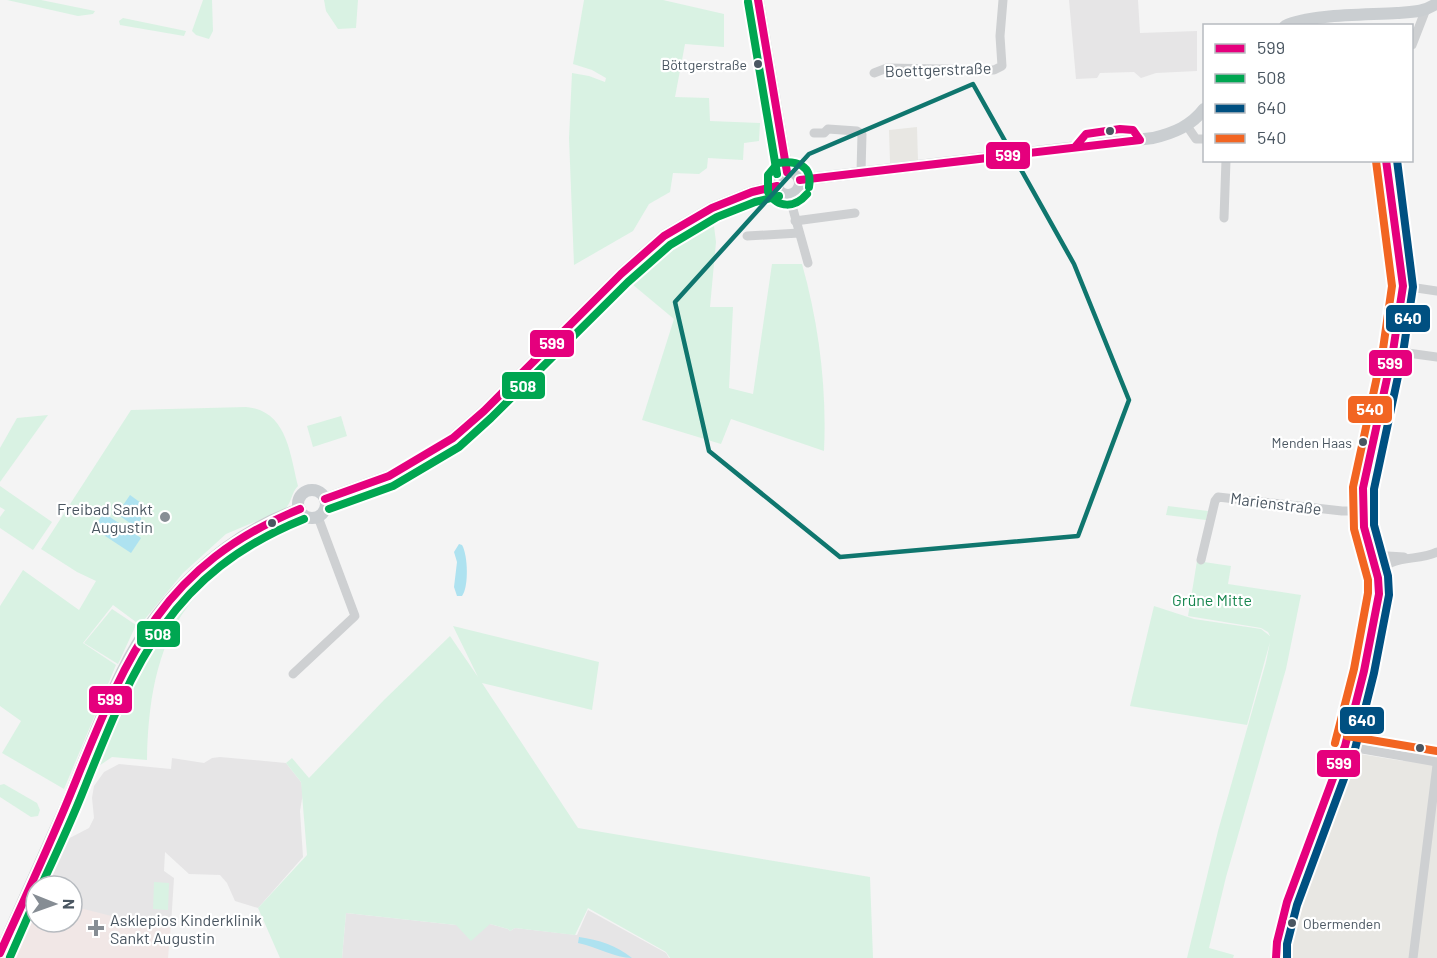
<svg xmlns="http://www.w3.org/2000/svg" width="1437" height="958" font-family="Barlow,sans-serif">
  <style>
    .commercial { fill: #e8e7e3 }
    .education { fill: #e6e5e6 }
    .medical { fill: #f1e7e6 }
    .green { fill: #d9f2e3 }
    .water { fill: #aee2f0 }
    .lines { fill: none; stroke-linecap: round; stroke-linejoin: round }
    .minor { stroke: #ced0d2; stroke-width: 9 }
    .major { stroke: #caced1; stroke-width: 12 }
    .bus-1-casing { stroke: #fff; stroke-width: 12 }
    .bus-2-casing { stroke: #fff; stroke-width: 12 }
    .bus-3-casing { stroke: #fff; stroke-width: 12 }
    .bus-4-casing { stroke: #fff; stroke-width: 12 }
    .bus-1 { stroke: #e5007d; stroke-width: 8 }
    .bus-2 { stroke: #00a651; stroke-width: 8 }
    .bus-3 { stroke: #005081; stroke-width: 8 }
    .bus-4 { stroke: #f26522; stroke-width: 8 }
    .marked { fill: none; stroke: #0f766e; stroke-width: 4.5; stroke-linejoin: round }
    .bus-dot { fill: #4a5661; stroke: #fff; stroke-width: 2 }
    .poi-dot { fill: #868d94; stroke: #fff; stroke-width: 2 }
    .labels { text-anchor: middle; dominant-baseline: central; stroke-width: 4.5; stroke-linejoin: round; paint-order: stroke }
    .bus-label { font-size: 14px; fill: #4a5661; stroke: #fff; text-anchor: end }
    .street-label { font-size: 16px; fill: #4a5661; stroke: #fff }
    .poi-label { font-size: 16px; fill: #4a5661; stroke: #fff; text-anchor: end }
    .park-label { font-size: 16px; fill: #17864f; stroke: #fff }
    .line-badge { stroke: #fff; stroke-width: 2 }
    .badge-label { font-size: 16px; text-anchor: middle; font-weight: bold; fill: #fff }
  </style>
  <rect width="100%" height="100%" fill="#f4f4f4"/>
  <g class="commercial">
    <path d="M 917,127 L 918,161 L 890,163 L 889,130 Z"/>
    <path d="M 1406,746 L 1413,749 L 1437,752 L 1437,958 L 1282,958 L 1283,943 L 1291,920 L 1293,902 L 1347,756 L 1354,753 L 1403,761 Z"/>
  </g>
  <g class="education">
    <path d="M 1069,0 L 1138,0 L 1140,33 L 1197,31 L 1197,71 L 1156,73 L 1141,78 L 1134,72 L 1100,73 L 1097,78 L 1076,79 Z"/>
    <path d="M 220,757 L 286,763 L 301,782 L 303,793 L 300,811 L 303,857 L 258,908 L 235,901 L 227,883 L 220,875 L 189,874 L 165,852 L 164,871 L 174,878 L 171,925 L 139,923 L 84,911 L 72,906 L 72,886 L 41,886 L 62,842 L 89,828 L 94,818 L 92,798 L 94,786 L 104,772 L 119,764 L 171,769 L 172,758 L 204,763 L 212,758 Z"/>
    <path d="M 588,910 L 666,953 L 669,958 L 342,958 L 346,913 L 456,925 L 490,924 L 508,929 L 510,931 L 515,928 L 577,935 Z"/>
  </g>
  <path class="medical" d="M 36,897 L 36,922 L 72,922 L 72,906 L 139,923 L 171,925 L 168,958 L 10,958 Z"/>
  <g class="green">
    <path d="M 7,0 L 41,0 L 95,11 L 93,14 L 78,16 Z"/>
    <path d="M 203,0 L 212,0 L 213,31 L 209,39 L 196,35 L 192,31 Z"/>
    <path d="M 324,0 L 358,0 L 356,28 L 338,29 L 326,11 Z"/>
    <path d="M 584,0 L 663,0 L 724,14 L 724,47 L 685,44 L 675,97 L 709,98 L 710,121 L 760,123 L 759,141 L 744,143 L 743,160 L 708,158 L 707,168 L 699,174 L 673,173 L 670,192 L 649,204 L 633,231 L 574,265 L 569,138 L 572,73 L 589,76 L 605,82 L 606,78 L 592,70 L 573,64 Z"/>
    <path d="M 123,18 L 186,31 L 184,36 L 120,25 L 119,21 Z"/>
    <path d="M 714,226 L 716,242 L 710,307 L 733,307 L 729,388 L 753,394 L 772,264 L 802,264 C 819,324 827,389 824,451 L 731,419 L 721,444 L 642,420 L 674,319 L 632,284 C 657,262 682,237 714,226 Z"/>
    <path d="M 246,407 C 287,410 290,454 298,486 C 291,493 292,502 285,509 L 226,534 L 183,573 L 140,625 L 113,605 L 83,643 L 116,665 L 64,789 L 2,753 L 21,721 L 0,706 L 0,606 L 23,570 L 79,610 L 96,581 L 77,572 L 41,549 L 131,410 Z"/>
    <path d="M 48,415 L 0,482 L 0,448 L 17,418 Z"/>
    <path d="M 341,416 L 347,436 L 313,447 L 307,426 Z"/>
    <path d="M 0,486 L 52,522 L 33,550 L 0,528 L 0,517 L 5,510 L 0,507 Z"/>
    <path d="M 1168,506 L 1208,511 L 1206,520 L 1166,515 Z"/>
    <path d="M 230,556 L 242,556 C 224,570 202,587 188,606 C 155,649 148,707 147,760 L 112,757 L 93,770 L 115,709 L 143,651 L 162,622 L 184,596 Z"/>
    <path d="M 1197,561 L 1231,566 L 1228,584 L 1301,595 L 1286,669 L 1226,877 L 1209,948 L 1234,955 L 1233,958 L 1187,958 L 1218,831 L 1266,662 L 1270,642 L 1247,725 L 1130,706 L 1154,606 L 1194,619 L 1261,629 L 1270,636 L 1268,632 L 1261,628 L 1188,616 Z"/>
    <path d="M 112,609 L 136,625 L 118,664 L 84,643 Z"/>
    <path d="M 453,626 L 599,662 L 592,710 L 482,683 L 578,828 L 870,877 L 873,958 L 670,958 L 666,952 L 588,908 L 575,935 L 515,928 L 510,931 L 508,929 L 490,924 L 471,941 L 456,925 L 346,913 L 342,958 L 280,958 L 258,908 L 307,855 L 301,782 L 286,763 L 292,758 L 309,778 L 384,700 L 450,636 L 478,677 Z"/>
    <path d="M 4,784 L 37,803 L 40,810 L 38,816 L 31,817 L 0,797 L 0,785 Z"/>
    <path d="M 154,882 L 169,883 L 168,910 L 153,909 Z"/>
  </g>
  <g class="water">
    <path d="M 130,495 L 141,503 L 141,520 L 145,523 L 140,530 L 117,514 Z"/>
    <path d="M 104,513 L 141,538 L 131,553 L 93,528 Z"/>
    <path d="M 459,544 L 462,545 C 468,555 469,587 462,596 L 457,596 L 454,587 L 457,562 L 454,552 Z"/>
    <path d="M 579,937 C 599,940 616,945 632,958 C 615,958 597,947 578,943 Z"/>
  </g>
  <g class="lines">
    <g class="minor">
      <path d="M 1412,45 L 1426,9"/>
      <path d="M 874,73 L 887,68 L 994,70 L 1002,66 L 1000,36 L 1003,0"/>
      <path d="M 1187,126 L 1196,139 L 1204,139"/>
      <path d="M 814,133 L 824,133 L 828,129 L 857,131 L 862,134 L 861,172"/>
      <path d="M 789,195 L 808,263"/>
      <path d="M 1224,218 L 1226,160"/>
      <path d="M 795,221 L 855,213"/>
      <path d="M 747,236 L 799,233"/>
      <path d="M 1403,286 L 1437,291"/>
      <path d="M 1393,351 L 1437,357"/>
      <path d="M 1371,555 L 1404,557"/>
      <path d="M 1201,560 L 1215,501 L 1218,497 L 1342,511 L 1363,511"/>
      <path d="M 1378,578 C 1385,553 1418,562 1437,552"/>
      <path d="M 293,674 L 355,616 L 318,517"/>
      <path d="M 1345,746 L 1437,762"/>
      <path d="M 1276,958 L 1277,942 L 1287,902 L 1345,746 L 1364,671 L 1379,594 L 1378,578 L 1364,527 L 1363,488 L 1393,351 L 1403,286 L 1386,160"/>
      <path d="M 1413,958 L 1437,765"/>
    </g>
    <g class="major">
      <path d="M 758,0 L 787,172"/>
      <path d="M 1285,26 C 1309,14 1368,15 1397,13 C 1410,12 1426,12 1437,3"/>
      <circle cx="788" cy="183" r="12"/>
      <path d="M 800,180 L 1153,138 C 1174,133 1191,126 1204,109"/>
      <circle cx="312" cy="504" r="14"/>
      <path d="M 325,499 L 389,476 L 422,458 L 453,438 L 484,411 L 621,274 L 664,236 L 712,208 L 752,192 L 777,186"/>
      <path d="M 0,953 C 22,903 45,853 67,803 C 85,759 101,714 122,672 C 157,600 223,535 300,509"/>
    </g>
    <defs>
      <g id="bus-1">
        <path d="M 758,0 L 787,172"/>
        <path d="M 800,180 L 1140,140 L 1133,130 L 1120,129 L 1086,134 L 1075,147"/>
        <path d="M 325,499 L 389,476 L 453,438 L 484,411 L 621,274 L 664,236 L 712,208 L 752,192 L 777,186"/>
        <path d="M 0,953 C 23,902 47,851 68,800 C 123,666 155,568 300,509"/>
        <path d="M 1276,958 L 1277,942 L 1287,902 L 1345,746 L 1364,671 L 1379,594 L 1378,578 L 1364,527 L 1363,488 L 1393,351 L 1403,286 L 1386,160"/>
      </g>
      <g id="bus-2">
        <path d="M 748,2 L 777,174"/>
        <path d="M 807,194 C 795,208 778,209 768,192 L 768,175 L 778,163 C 796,160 813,165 809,187"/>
        <path d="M 329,509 L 393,486 L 459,447 L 491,418 L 628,282 L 670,245 L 717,217 L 755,202 L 779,196"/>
        <path d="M 41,886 C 56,854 71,822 84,789 C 134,664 170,573 304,519"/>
        <path d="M 10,957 L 36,898"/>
      </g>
      <path id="bus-3" d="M 1287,958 L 1287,944 L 1297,905 L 1355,749 L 1374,673 L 1389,595 L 1388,576 L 1374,525 L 1374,489 L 1403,353 L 1413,287 L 1397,160"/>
      <g id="bus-4">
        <path d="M 1347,736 L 1437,751"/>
        <path d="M 1335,743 L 1354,669 L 1368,593 L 1368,580 L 1354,529 L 1353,487 L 1383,349 L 1392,286 L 1376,161"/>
      </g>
    </defs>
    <use href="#bus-1" class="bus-1-casing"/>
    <use href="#bus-2" class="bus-2-casing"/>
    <use href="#bus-3" class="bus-3-casing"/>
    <use href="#bus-4" class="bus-4-casing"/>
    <use href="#bus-1" class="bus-1"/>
    <use href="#bus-2" class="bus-2"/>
    <use href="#bus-3" class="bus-3"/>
    <use href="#bus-4" class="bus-4"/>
  </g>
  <path class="marked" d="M 973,84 L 1074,264 L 1129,400 L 1078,536 L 840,557 L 709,451 L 675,302 L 809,154 Z"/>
  <g class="bus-dot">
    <circle cx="758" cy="64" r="5"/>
    <circle cx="1110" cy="131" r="5"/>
    <circle cx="1363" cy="442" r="5"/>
    <circle cx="272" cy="523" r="5"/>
    <circle cx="1420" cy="748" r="5"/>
    <circle cx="1292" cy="923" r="5"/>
  </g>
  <g class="poi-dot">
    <circle cx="165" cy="517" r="6"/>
    <path d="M93 919h6v6h6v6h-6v6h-6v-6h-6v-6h6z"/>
  </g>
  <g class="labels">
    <g class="bus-label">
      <text x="747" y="64">Böttgerstraße</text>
      <text x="1352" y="442">Menden Haas</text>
      <text x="1303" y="923" text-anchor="start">Obermenden</text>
    </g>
    <g class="street-label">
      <text transform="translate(938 69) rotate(-2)">Boettgerstraße</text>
      <text transform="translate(1276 503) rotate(7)">Marienstraße</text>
    </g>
    <g class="poi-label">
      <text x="153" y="508">Freibad Sankt<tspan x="153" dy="18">Augustin</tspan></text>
      <text x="110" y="919" text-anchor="start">Asklepios Kinderklinik<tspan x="110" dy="18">Sankt Augustin</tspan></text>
    </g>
    <g class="park-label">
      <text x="1212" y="599">Grüne Mitte</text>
    </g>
  </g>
  <g class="line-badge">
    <rect x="985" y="141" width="46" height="29" rx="6" fill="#e5007d"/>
    <rect x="1385" y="304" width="46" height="29" rx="6" fill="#005081"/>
    <rect x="529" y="329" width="46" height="29" rx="6" fill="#e5007d"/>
    <rect x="1368" y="349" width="45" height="28" rx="6" fill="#e5007d"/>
    <rect x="501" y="371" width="45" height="29" rx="6" fill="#00a651"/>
    <rect x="1347" y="395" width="46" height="29" rx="6" fill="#f26522"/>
    <rect x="136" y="620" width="45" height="28" rx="6" fill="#00a651"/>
    <rect x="88" y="685" width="45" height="29" rx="6" fill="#e5007d"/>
    <rect x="1339" y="706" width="46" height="29" rx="6" fill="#005081"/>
    <rect x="1316" y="749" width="45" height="29" rx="6" fill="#e5007d"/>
  </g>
  <g class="badge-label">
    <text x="1008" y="161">599</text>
    <text x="1408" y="324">640</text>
    <text x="552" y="349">599</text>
    <text x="1390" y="369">599</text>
    <text x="523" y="392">508</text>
    <text x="1370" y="415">540</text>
    <text x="158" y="640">508</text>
    <text x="110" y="705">599</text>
    <text x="1362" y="726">640</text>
    <text x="1339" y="769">599</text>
  </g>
  <rect x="1203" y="24" width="210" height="138" fill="#ffffff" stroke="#b7bbc0" stroke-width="1.5"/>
  <rect x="1215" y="44" width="30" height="9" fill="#e5007d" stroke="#b7bbc0" stroke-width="1.5"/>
  <text x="1257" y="54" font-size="18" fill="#4a5661">599</text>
  <rect x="1215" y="74" width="30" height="9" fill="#00a651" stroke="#b7bbc0" stroke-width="1.5"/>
  <text x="1257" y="84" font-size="18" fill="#4a5661">508</text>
  <rect x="1215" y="104" width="30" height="9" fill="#005081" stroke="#b7bbc0" stroke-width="1.5"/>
  <text x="1257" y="114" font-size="18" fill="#4a5661">640</text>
  <rect x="1215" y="134" width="30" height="9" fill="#f26522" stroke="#b7bbc0" stroke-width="1.5"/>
  <text x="1257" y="144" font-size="18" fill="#4a5661">540</text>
  <g transform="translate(54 904) rotate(91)"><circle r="28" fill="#ffffff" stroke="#b7bbc0" stroke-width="1.5"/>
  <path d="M0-4.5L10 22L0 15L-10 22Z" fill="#868d94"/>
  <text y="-9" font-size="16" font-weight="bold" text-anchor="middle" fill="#4a5661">N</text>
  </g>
</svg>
